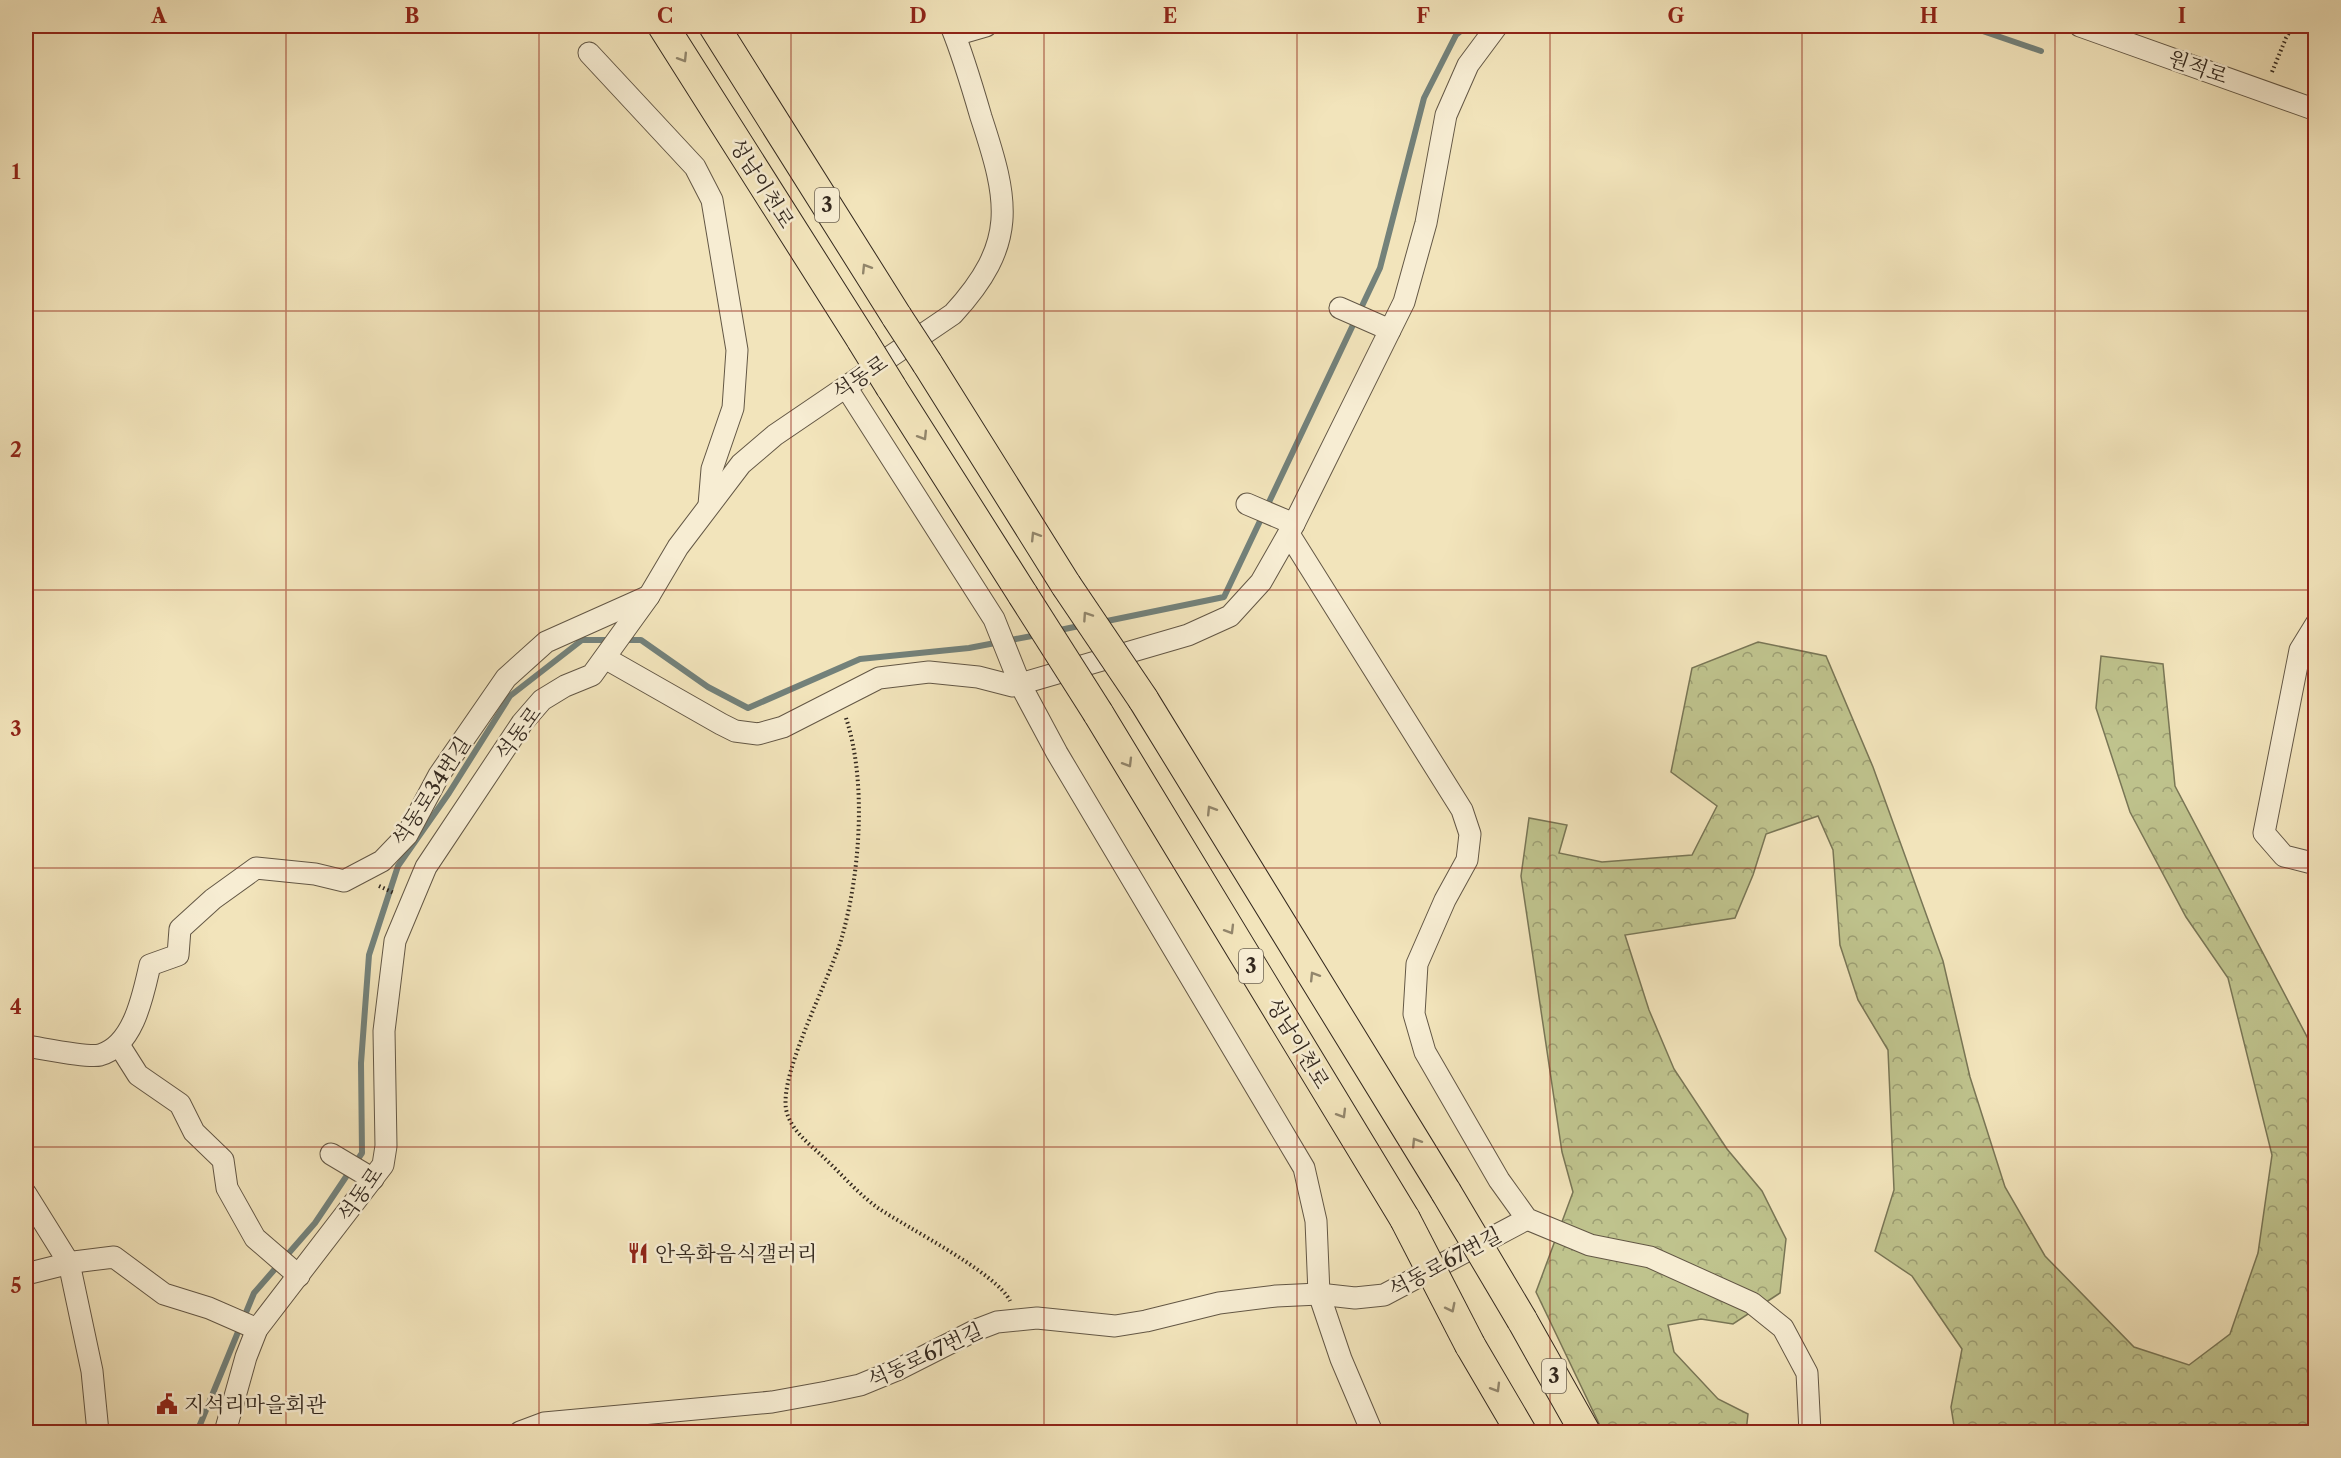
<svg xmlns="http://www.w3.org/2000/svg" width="2341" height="1458" font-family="'Libre Caslon Text','Noto Serif KR',serif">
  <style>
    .forest { fill: url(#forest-crowns); stroke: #797656; stroke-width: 1.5 }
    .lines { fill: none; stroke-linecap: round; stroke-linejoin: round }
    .stream { stroke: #73817a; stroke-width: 6 }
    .minor-casing { stroke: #635745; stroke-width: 23 }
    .highway-casing { stroke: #33281e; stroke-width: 32 }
    .path { stroke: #33281e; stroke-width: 4; stroke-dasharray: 1.5 3; stroke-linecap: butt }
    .minor { stroke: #f7edd3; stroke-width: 21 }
    .highway { stroke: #f2e4bb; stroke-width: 30 }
    .highway-bridge-casing { stroke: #33281e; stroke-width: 32; stroke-linecap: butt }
    .highway-bridge { stroke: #f2e4bb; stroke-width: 30 }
    .oneway { stroke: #92866c }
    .grid { fill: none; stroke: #8f2418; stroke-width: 1.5; stroke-opacity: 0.55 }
    .labels { text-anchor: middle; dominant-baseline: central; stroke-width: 5; stroke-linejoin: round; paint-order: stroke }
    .shield { fill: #f7edd3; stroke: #6e6354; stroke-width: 1.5 }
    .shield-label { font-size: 20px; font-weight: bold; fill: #33281e }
    .street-label { font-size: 21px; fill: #33281e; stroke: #f7edd3 }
    .poi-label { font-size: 21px; fill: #33281e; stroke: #f7edd3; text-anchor: start }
    .neatline { fill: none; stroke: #8f2418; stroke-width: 2 }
    .grid-label { font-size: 20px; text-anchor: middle; font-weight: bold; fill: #8f2418 }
  </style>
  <defs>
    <pattern id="forest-crowns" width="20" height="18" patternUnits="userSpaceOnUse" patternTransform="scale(1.5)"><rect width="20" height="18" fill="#bfc38d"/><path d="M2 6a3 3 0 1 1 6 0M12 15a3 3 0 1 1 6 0" fill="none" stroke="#9c9e73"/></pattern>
  </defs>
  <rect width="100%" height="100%" fill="#f2e4bb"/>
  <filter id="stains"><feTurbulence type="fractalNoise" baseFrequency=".00333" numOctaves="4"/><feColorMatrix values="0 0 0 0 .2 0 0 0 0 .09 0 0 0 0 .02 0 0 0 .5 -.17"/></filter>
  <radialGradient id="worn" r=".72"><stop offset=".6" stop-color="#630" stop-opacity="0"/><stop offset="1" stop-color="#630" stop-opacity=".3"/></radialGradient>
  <path class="forest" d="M 1758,642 L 1826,656 L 1873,767 L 1943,961 L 1970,1077 L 2005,1187 L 2045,1256 L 2134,1347 L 2189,1365 L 2230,1334 L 2258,1253 L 2272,1155 L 2228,978 L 2186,917 L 2130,812 L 2096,708 L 2101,656 L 2163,664 L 2175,786 L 2315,1052 L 2315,1432 L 1955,1432 L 1951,1407 L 1962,1349 L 1912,1276 L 1875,1251 L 1894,1190 L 1888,1050 L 1858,1000 L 1840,945 L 1833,850 L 1818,816 L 1766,834 L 1753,875 L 1735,918 L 1625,935 L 1649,1010 L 1674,1069 L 1727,1149 L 1762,1191 L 1786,1239 L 1780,1293 L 1733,1324 L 1701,1319 L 1668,1325 L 1674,1352 L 1718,1399 L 1748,1414 L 1746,1432 L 1603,1432 L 1536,1292 L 1573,1192 L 1562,1152 L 1521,876 L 1529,818 L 1567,825 L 1559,853 L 1602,862 L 1692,855 L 1717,806 L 1671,772 L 1692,668 Z"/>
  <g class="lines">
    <g class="stream">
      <path d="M 1968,26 L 2041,51"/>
      <path d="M 1102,622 L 1224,597 L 1380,268 L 1424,98 L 1456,35 L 1467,26"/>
      <path d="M 1055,631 L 1084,625"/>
      <path d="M 623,640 L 641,640 L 708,687 L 748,708 L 860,659 L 969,648 L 1037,635"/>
      <path d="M 197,1432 L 254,1293 L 315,1223 L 362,1153 L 361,1063 L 369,955 L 398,866 L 449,793 L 510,696 L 582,640 L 613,640"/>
    </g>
    <defs>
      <g id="minor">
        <path d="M 2080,26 L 2316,110"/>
        <path d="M 955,35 L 986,26"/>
        <path d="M 589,53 L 695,167 L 712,200 L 737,350 L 733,408 L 712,469 L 709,505"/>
        <path d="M 1340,308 L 1390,330"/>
        <path d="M 846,387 L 994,619 L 1020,684 L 1057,753 L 1304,1168 L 1316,1221 L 1319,1294 L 1341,1359 L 1372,1432"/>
        <path d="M 1247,504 L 1294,524"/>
        <path d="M 1289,534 L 1462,810 L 1470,834 L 1467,860 L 1445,900 L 1417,964 L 1414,1014 L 1425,1052 L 1499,1180 L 1527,1219 L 1590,1245 L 1650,1257 L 1752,1303 L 1783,1328 L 1807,1373 L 1810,1432"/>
        <path d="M 2316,624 L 2300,650 L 2264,833 L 2284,856 L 2316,864"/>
        <path d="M 605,658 L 721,724 L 735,731 L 758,734 L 783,727 L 879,678 L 929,672 L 978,677 L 1013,686 L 1188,635 L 1230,616 L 1261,582 L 1294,524 L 1404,302 L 1426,223 L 1446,115 L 1468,65 L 1497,26"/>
        <path d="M 119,1045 L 138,1075 L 180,1104 L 194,1132 L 223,1160 L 227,1188 L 255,1238 L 299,1276"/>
        <path d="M 26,1046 C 41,1048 88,1058 100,1055 C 134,1045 143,995 150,965 L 178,955 L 180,929 L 213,899 L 256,868 L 315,874 L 344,881 L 382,861 L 407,835 L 439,775 L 506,678 L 546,642 L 649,596"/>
        <path d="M 331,1154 L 373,1179"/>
        <path d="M 26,1194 L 69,1263 L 92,1371 L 98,1432"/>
        <path d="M 26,1274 L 74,1262 L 114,1257 L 164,1294 L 209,1308 L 257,1329"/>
        <path d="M 225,1432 L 246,1357 L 257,1329 L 383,1165 L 386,1146 L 384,1031 L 395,941 L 426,867 L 522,723 L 542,700 L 565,686 L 592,675 L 649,596 L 678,547 L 741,464 L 775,435 L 953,314 C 1018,243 1009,202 981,117 C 972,86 963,55 951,26"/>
        <path d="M 520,1432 L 544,1423 L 772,1402 L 827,1392 L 860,1385 L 899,1369 L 976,1330 L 997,1322 L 1037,1318 L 1115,1326 L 1146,1321 L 1219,1303 L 1276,1296 L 1319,1294 L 1355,1298 L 1384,1295 L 1527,1219"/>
      </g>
      <g id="highway">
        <path d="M 663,26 L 862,340"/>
        <path d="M 714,26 L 897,317"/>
        <path d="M 927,363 L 1066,585"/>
        <path d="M 891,387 L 1023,595"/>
        <path d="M 1143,699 L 1446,1192"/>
        <path d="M 1098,713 L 1405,1219"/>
        <path d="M 1522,1320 L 1585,1432"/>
        <path d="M 1470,1345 L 1521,1432"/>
      </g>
    </defs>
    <use href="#minor" class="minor-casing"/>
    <use href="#highway" class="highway-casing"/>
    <g class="path">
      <path d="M 2272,72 L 2286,38 L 2293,26"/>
      <path d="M 846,718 C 867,782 860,873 842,937 C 830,979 780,1071 786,1109 C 790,1129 807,1142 821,1155 C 840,1172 857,1193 878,1208 C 906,1227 998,1274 1010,1301"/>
      <path d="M 379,886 L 394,893"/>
    </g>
    <use href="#minor" class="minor"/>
    <use href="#highway" class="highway"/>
    <defs>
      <g id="highway-bridge">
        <path d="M 897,317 L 927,363"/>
        <path d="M 862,340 L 891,387"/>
        <path d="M 1066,585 L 1143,699"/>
        <path d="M 1023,595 L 1098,713"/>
        <path d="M 1446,1192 L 1522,1320"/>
        <path d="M 1405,1219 L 1470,1345"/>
      </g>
    </defs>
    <use href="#highway-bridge" class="highway-bridge-casing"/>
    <use href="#highway-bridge" class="highway-bridge"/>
  </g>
  <defs><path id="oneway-chevron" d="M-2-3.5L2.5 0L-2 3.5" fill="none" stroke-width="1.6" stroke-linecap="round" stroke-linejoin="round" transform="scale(1.5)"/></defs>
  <g class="oneway">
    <use href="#oneway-chevron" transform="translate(683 58) rotate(58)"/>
    <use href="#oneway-chevron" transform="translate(866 268) rotate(-122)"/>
    <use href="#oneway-chevron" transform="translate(923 436) rotate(58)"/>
    <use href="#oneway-chevron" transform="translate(1035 536) rotate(-122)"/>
    <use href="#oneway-chevron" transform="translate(1087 616) rotate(-124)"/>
    <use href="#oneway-chevron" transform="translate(1128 763) rotate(59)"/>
    <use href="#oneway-chevron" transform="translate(1211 810) rotate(-122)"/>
    <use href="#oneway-chevron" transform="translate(1230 930) rotate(59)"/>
    <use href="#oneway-chevron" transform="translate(1314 976) rotate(-122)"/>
    <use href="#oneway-chevron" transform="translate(1342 1114) rotate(59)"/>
    <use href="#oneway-chevron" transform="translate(1416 1142) rotate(-122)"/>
    <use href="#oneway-chevron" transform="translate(1451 1308) rotate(63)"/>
    <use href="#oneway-chevron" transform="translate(1496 1388) rotate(59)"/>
  </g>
  <path class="grid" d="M 286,26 L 286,1432M 539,26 L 539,1432M 791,26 L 791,1432M 1044,26 L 1044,1432M 1297,26 L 1297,1432M 1550,26 L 1550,1432M 1802,26 L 1802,1432M 2055,26 L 2055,1432M 26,311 L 2316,311M 26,590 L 2316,590M 26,868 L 2316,868M 26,1147 L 2316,1147"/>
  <defs>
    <symbol id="restaurant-bare" viewBox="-9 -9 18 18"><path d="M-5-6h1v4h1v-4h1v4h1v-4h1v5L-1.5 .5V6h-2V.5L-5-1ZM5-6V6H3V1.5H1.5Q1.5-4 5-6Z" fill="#8f2418" stroke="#f7edd3" stroke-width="2.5" paint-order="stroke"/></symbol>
    <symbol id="civic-bare" viewBox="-9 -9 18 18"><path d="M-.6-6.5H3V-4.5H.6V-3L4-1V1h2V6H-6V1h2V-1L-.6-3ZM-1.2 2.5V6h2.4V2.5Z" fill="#8f2418" stroke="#f7edd3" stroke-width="2.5" paint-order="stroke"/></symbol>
  </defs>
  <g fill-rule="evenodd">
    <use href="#restaurant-bare" x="623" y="1238" width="30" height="30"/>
    <use href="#civic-bare" x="152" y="1389" width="30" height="30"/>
  </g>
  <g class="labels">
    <g class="shield">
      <rect x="815" y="188" width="24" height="34" rx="4.5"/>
      <rect x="1239" y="949" width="24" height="34" rx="4.5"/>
      <rect x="1542" y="1359" width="24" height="34" rx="4.5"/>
    </g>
    <g class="shield-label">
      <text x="827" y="205">3</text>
      <text x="1251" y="966">3</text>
      <text x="1554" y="1376">3</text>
    </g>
    <g class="street-label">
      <text transform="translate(2198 67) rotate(19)">원적로</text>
      <text transform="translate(762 183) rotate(58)">성남이천로</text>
      <text transform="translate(860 377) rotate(-34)">석동로</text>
      <text transform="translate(518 733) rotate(-53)">석동로</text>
      <text transform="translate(431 791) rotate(-57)">석동로34번길</text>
      <text transform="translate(1298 1043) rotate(59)">성남이천로</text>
      <text transform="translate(360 1194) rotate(-55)">석동로</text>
      <text transform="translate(1445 1262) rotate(-28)">석동로67번길</text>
      <text transform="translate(925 1355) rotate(-25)">석동로67번길</text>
    </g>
    <g class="poi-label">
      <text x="655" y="1253">안옥화음식갤러리</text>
      <text x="184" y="1404">지석리마을회관</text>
    </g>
  </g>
  <rect width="2341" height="1458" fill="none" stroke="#f2e4bb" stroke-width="66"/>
  <rect x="33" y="33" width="2275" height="1392" class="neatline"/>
  <g class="grid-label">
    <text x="159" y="23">A</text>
    <text x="412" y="23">B</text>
    <text x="665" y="23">C</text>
    <text x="918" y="23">D</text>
    <text x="1170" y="23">E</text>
    <text x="1423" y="23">F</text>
    <text x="1676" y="23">G</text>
    <text x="1929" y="23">H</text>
    <text x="2182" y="23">I</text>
    <text x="16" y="179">1</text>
    <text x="16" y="457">2</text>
    <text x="16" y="736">3</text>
    <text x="16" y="1014">4</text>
    <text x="16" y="1293">5</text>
  </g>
  <rect width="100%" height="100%" filter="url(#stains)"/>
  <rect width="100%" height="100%" fill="url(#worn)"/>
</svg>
